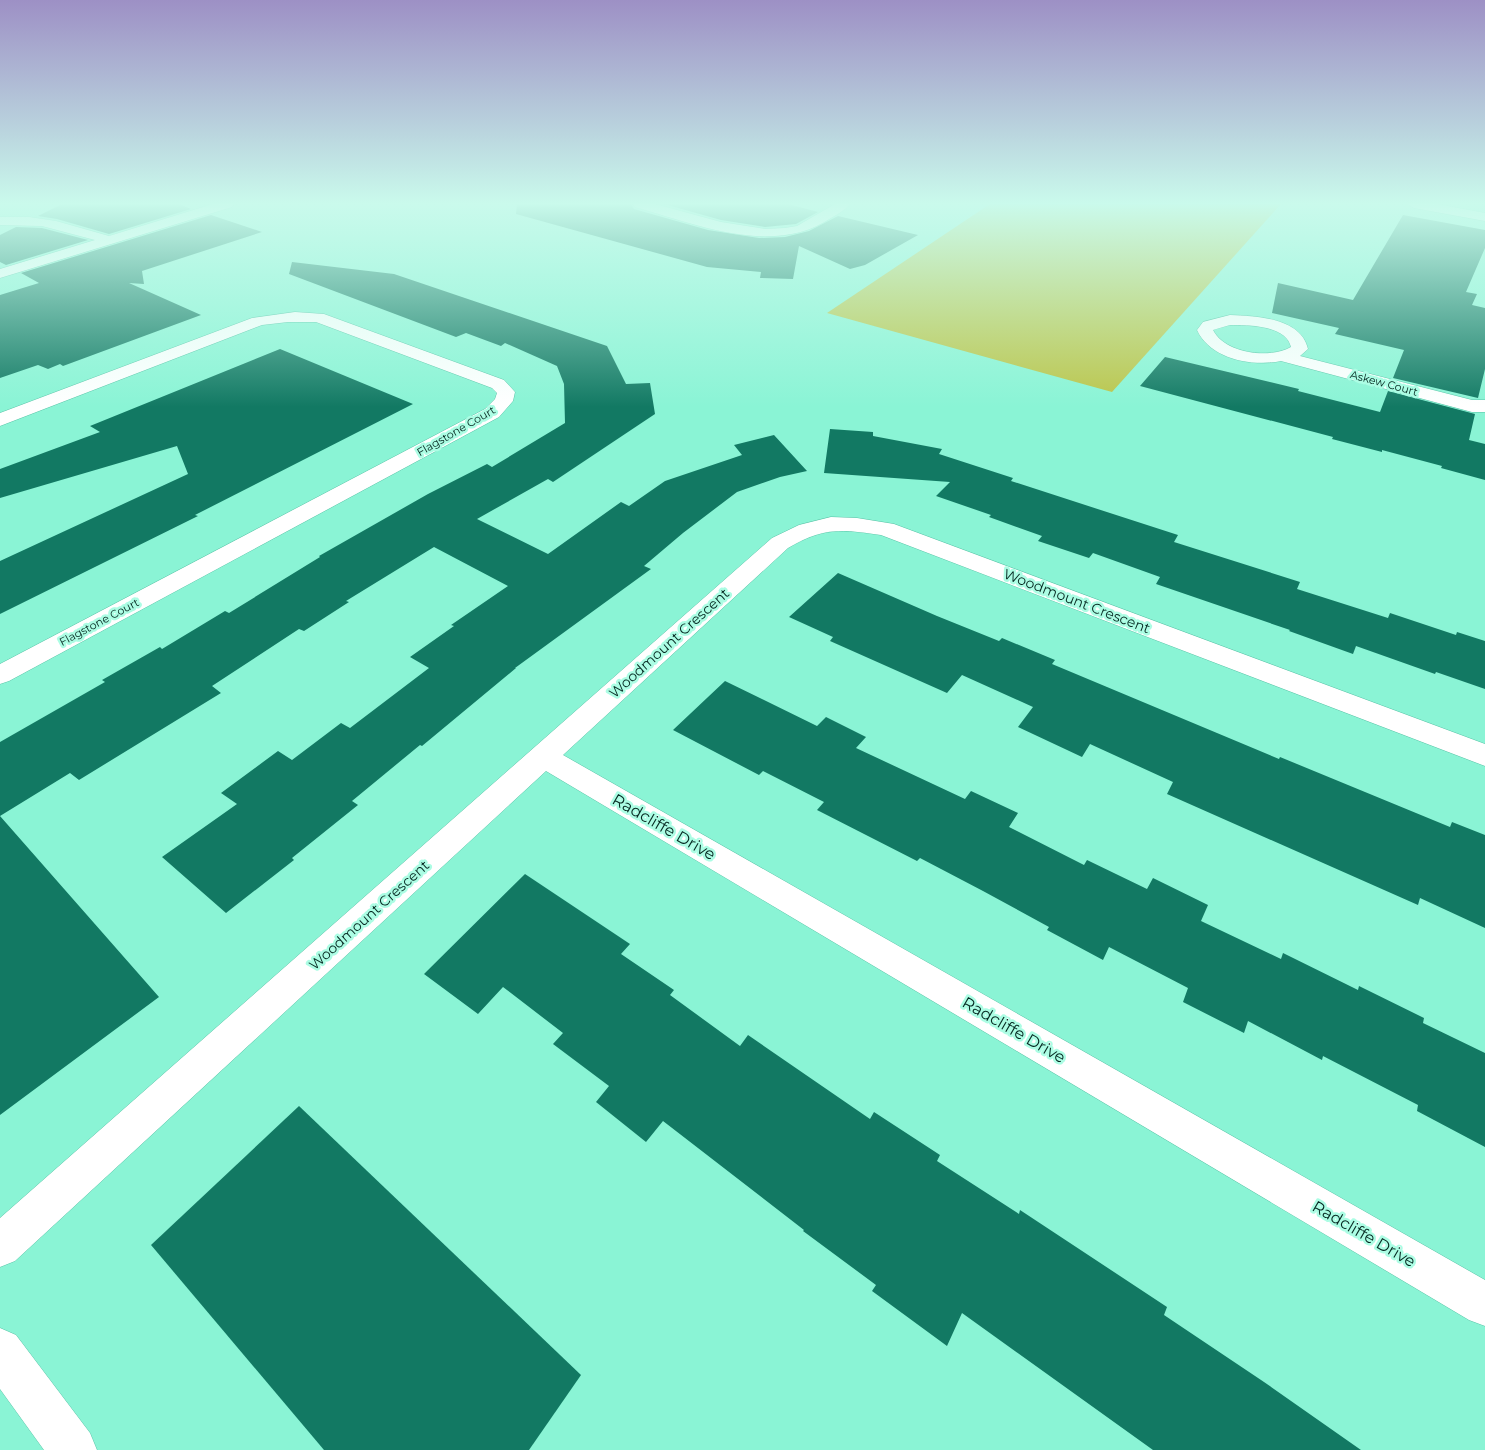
<svg xmlns="http://www.w3.org/2000/svg" width="1485" height="1450" font-family="Montserrat,sans-serif">
  <style>
    .green { fill: #bbc54a }
    .building { fill: #127963 }
    .lines { fill: none; stroke-linecap: round; stroke-linejoin: round }
    .minor-casing { stroke: #58c2a6; stroke-width: 1 }
    .minor { fill: #fff; fill-rule: evenodd }
    .labels { text-anchor: middle; dominant-baseline: central; stroke-width: 5; stroke-linejoin: round; paint-order: stroke }
    .far-street-label { font-size: 11px; fill: #052820; stroke: #acfde4 }
    .street-label { font-size: 14px; fill: #052820; stroke: #acfde4 }
    .near-street-label { font-size: 16px; fill: #052820; stroke: #acfde4 }
  </style>
  <rect width="100%" height="100%" fill="#8af4d5"/>
  <path class="green" d="M 990,204 L 1281,204 L 1112,392 L 827,313 Z"/>
  <g class="building">
    <path d="M 62,204 L 179,204 L 191,209 L 109,234 L 57,219 L 38,216 Z"/>
    <path d="M 517,204 L 631,204 L 634,209 L 708,230 L 759,238 L 785,237 L 809,231 L 838,216 L 918,235 L 865,265 L 850,269 L 799,246 L 793,279 L 760,278 L 761,272 L 707,267 L 516,214 Z"/>
    <path d="M 664,204 L 788,204 L 818,212 L 796,224 L 765,227 L 721,220 Z"/>
    <path d="M 211,215 L 262,232 L 142,271 L 144,284 L 129,283 L 201,315 L 63,366 L 60,364 L 48,369 L 38,365 L 0,378 L 0,295 L 39,283 L 21,273 Z"/>
    <path d="M 1403,215 L 1485,230 L 1485,248 L 1466,292 L 1477,294 L 1472,305 L 1485,308 L 1485,369 L 1478,398 L 1393,378 L 1404,350 L 1335,334 L 1339,328 L 1272,313 L 1278,283 L 1353,300 Z"/>
    <path d="M 16,227 L 42,228 L 88,240 L 6,265 L 0,262 L 0,235 Z"/>
    <path d="M 292,262 L 394,274 L 607,346 L 626,384 L 650,383 L 655,414 L 553,482 L 548,479 L 477,519 L 548,554 L 621,502 L 629,506 L 665,481 L 742,455 L 734,445 L 774,435 L 807,471 L 780,477 L 737,492 L 683,533 L 644,566 L 651,569 L 515,668 L 516,668 L 422,746 L 420,745 L 352,801 L 358,805 L 292,858 L 294,860 L 226,913 L 162,857 L 237,804 L 221,793 L 278,751 L 292,760 L 341,723 L 350,728 L 429,668 L 410,657 L 454,626 L 451,625 L 508,586 L 434,547 L 346,601 L 349,602 L 304,631 L 299,629 L 212,686 L 221,693 L 79,780 L 70,773 L 0,816 L 159,997 L 0,1115 L 0,742 L 105,682 L 102,680 L 160,647 L 162,649 L 225,611 L 229,613 L 320,557 L 319,556 L 428,494 L 487,464 L 492,467 L 565,423 L 564,384 L 557,366 L 505,343 L 501,346 L 466,333 L 456,337 L 289,274 Z"/>
    <path d="M 280,349 L 413,404 L 195,515 L 198,516 L 0,614 L 0,561 L 188,474 L 177,446 L 0,498 L 0,469 L 100,432 L 90,426 Z"/>
    <path d="M 1165,357 L 1299,389 L 1298,391 L 1380,412 L 1388,391 L 1475,414 L 1469,440 L 1485,444 L 1485,480 L 1441,468 L 1442,466 L 1382,450 L 1382,452 L 1332,439 L 1333,437 L 1140,386 Z"/>
    <path d="M 830,429 L 873,432 L 873,436 L 942,449 L 939,454 L 1013,478 L 1011,481 L 1178,535 L 1174,542 L 1300,582 L 1297,589 L 1388,618 L 1390,613 L 1456,635 L 1457,632 L 1485,641 L 1485,689 L 1436,672 L 1435,674 L 1356,646 L 1353,654 L 1289,631 L 1290,630 L 1156,584 L 1160,577 L 1093,553 L 1089,558 L 1038,541 L 1042,536 L 989,517 L 991,515 L 936,496 L 950,482 L 824,473 Z"/>
    <path d="M 838,573 L 937,616 L 999,641 L 1002,638 L 1055,660 L 1052,664 L 1279,759 L 1280,757 L 1450,827 L 1452,822 L 1485,835 L 1485,928 L 1420,898 L 1418,905 L 1167,794 L 1173,782 L 1090,744 L 1082,757 L 1018,727 L 1033,707 L 962,675 L 947,693 L 830,641 L 833,637 L 789,617 Z"/>
    <path d="M 725,681 L 817,726 L 826,717 L 866,737 L 856,748 L 965,799 L 971,791 L 1018,813 L 1009,827 L 1084,865 L 1087,860 L 1147,889 L 1153,878 L 1208,905 L 1201,921 L 1281,959 L 1283,953 L 1358,990 L 1359,986 L 1424,1018 L 1423,1023 L 1485,1053 L 1485,1147 L 1417,1111 L 1418,1105 L 1323,1056 L 1322,1060 L 1248,1021 L 1244,1033 L 1183,1002 L 1188,988 L 1109,947 L 1103,960 L 1047,930 L 1049,927 L 983,891 L 920,858 L 917,861 L 817,810 L 824,802 L 763,771 L 759,775 L 673,730 Z"/>
    <path d="M 525,874 L 630,944 L 621,954 L 674,990 L 670,995 L 740,1046 L 748,1035 L 870,1119 L 874,1112 L 940,1155 L 937,1161 L 1019,1214 L 1020,1210 L 1167,1307 L 1164,1315 L 1264,1382 L 1361,1450 L 1153,1450 L 962,1313 L 947,1346 L 872,1291 L 876,1285 L 803,1231 L 804,1230 L 663,1121 L 646,1142 L 596,1102 L 609,1086 L 553,1044 L 563,1033 L 503,987 L 478,1014 L 424,974 Z"/>
    <path d="M 299,1106 L 581,1375 L 529,1450 L 324,1450 L 151,1245 Z"/>
  </g>
  <g class="lines">
    <defs>
      <g id="minor">
        <path d="M 213,204 L 234,204 L 232,207 L 0,278 L 0,269 L 95,240 L 42,226 L 0,225 L 0,217 L 29,217 L 56,221 L 109,236 Z"/>
        <path d="M 633,204 L 655,204 L 721,222 L 765,229 L 785,228 L 797,226 L 835,204 L 850,204 C 845,210 838,214 831,218 C 773,257 696,224 635,207 Z"/>
        <path d="M 1408,204 L 1437,204 L 1485,213 L 1485,221 L 1414,208 Z"/>
        <path d="M 295,312 L 324,314 L 504,380 L 515,392 L 513,401 L 499,417 L 9,681 L 0,684 L 0,664 L 485,409 L 495,399 L 497,393 L 492,388 L 316,322 L 288,322 L 262,325 L 0,426 L 0,413 L 252,318 Z"/>
        <path d="M 1230,315 C 1257,316 1301,318 1308,349 L 1300,356 L 1472,400 L 1485,400 L 1485,412 L 1472,412 L 1281,361 C 1252,367 1210,359 1197,330 L 1203,322 ZM 1230,325 C 1248,325 1286,325 1291,347 C 1270,359 1225,354 1213,330 Z"/>
        <path d="M 831,517 L 857,518 L 894,524 L 1485,744 L 1485,766 L 881,535 C 842,529 823,527 788,548 L 563,755 L 1485,1280 L 1485,1326 L 1469,1320 L 546,771 L 15,1261 L 0,1267 L 0,1218 L 772,538 L 799,525 Z"/>
        <path d="M 0,1328 L 16,1335 L 90,1433 L 97,1450 L 44,1450 L 0,1389 Z"/>
      </g>
    </defs>
    <use href="#minor" class="minor-casing"/>
    <use href="#minor" class="minor"/>
  </g>
  <linearGradient id="sky" x2="0" y2="1"><stop stop-color="#9d90c5"/><stop offset="0.5" stop-color="#cafaec"/><stop offset="1" stop-color="#cafaec" stop-opacity="0"/></linearGradient>
  <rect width="1485" height="407" fill="url(#sky)"/>
  <g class="labels">
    <g class="far-street-label">
      <text transform="translate(1384 383) rotate(15)">Askew Court</text>
      <text transform="translate(456 431) rotate(-30)">Flagstone Court</text>
      <text transform="translate(99 622) rotate(-28)">Flagstone Court</text>
    </g>
    <g class="street-label">
      <text transform="translate(1077 601) rotate(21)">Woodmount Crescent</text>
      <text transform="translate(669 643) rotate(-42)">Woodmount Crescent</text>
      <text transform="translate(369 915) rotate(-42)">Woodmount Crescent</text>
    </g>
    <g class="near-street-label">
      <text transform="translate(664 827) rotate(30)">Radcliffe Drive</text>
      <text transform="translate(1014 1030) rotate(30)">Radcliffe Drive</text>
      <text transform="translate(1364 1234) rotate(30)">Radcliffe Drive</text>
    </g>
  </g>
</svg>
